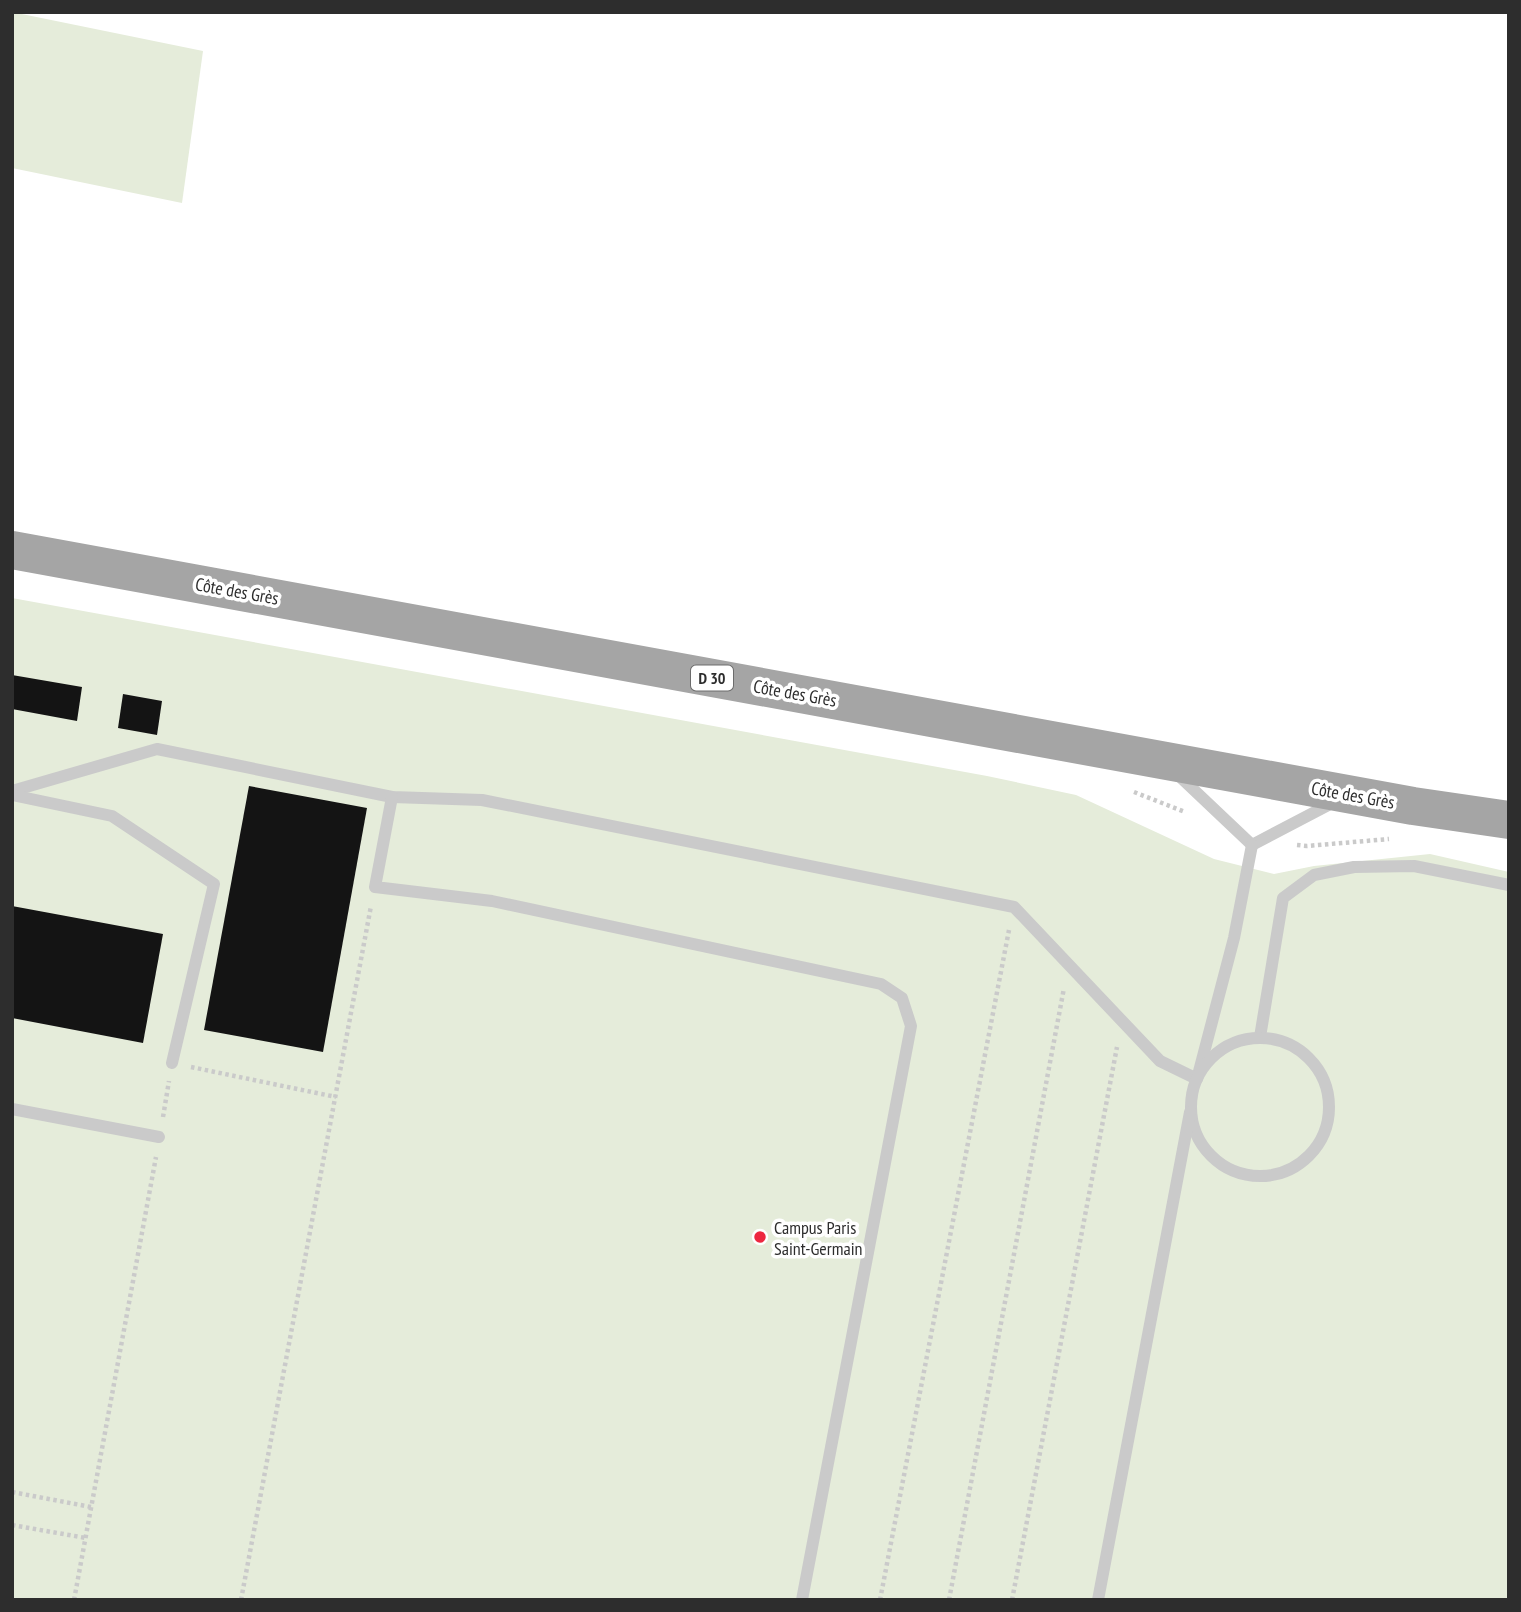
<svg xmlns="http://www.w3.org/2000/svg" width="1521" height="1612" font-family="'PT Sans Narrow',sans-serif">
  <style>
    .green { fill: #e5ecda }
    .building { fill: #141414 }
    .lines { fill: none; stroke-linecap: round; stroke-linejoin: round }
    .path { stroke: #cacaca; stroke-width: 4.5; stroke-dasharray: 3.5 3.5; stroke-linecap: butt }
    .lane { stroke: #cacaca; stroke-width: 12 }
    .primary { stroke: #a5a5a5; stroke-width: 38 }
    .poi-dot { fill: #ed2740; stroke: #fff; stroke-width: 2.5 }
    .labels { text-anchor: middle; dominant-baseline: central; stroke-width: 7; stroke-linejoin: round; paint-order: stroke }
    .shield { fill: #fff; stroke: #6c6c6c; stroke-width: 2 }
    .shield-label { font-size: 16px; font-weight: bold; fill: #2d2d2d }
    .street-label { font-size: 18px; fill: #2d2d2d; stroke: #fff }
    .poi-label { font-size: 18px; fill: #2d2d2d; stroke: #fff; text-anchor: start }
  </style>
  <rect width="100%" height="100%" fill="#fff"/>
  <g class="green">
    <path d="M 12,12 L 203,51 L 182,203 L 12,168 Z"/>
    <path d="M 12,598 L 987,776 L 1076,795 L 1214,859 L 1274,874 L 1314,866 L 1430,854 L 1509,872 L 1509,1600 L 12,1600 Z"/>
  </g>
  <g class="building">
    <path d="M 12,675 L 82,687 L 77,721 L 12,709 Z"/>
    <path d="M 123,694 L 162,701 L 157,735 L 118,728 Z"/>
    <path d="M 249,786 L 367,808 L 323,1052 L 204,1030 Z"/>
    <path d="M 12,906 L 163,934 L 143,1043 L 12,1018 Z"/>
  </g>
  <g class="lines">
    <g class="path">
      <path d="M 1134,792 L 1185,812"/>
      <path d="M 1297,845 L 1307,846 L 1389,839"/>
      <path d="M 191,1067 L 336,1097"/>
      <path d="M 163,1117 L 169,1081"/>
      <path d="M 12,1492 L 91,1507"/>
      <path d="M 12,1525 L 86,1538"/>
      <path d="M 74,1600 L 156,1157"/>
      <path d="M 241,1600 L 371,906"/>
      <path d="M 880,1600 L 1009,930"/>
      <path d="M 949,1600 L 1064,988"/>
      <path d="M 1012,1600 L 1117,1047"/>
    </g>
    <g class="lane">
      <path d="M 1176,773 L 1252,845 L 1336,801"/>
      <path d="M 12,791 L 157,749 L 392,797 L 482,800 L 1014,907 L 1160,1061 L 1197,1079 L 1234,938 L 1252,845"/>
      <path d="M 12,795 L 112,816 L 214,884 L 172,1063"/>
      <path d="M 392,797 L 375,887 L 492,901 L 881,984 L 902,998 L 911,1026 L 802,1600"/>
      <path d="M 1260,1037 L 1283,898 L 1314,875 L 1354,867 L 1414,866 L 1509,885"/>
      <circle cx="1260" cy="1107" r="69"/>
      <path d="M 12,1109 L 159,1137"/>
      <path d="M 1098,1600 L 1190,1112"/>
    </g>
    <path class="primary" d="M 12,550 L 1413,806 L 1509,820"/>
  </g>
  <circle class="poi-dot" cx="760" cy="1237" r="7"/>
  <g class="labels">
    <rect class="shield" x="691" y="665.5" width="42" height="25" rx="5"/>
    <g class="shield-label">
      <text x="712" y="678">D 30</text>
    </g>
    <g class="street-label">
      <text transform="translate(237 591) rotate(10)">Côte des Grès</text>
      <text transform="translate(795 693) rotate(10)">Côte des Grès</text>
      <text transform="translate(1353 795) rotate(10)">Côte des Grès</text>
    </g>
    <g class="poi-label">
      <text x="774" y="1227">Campus Paris<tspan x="774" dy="21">Saint-Germain</tspan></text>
    </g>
  </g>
  <rect width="1521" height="1612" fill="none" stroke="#2d2d2d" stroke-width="28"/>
</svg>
